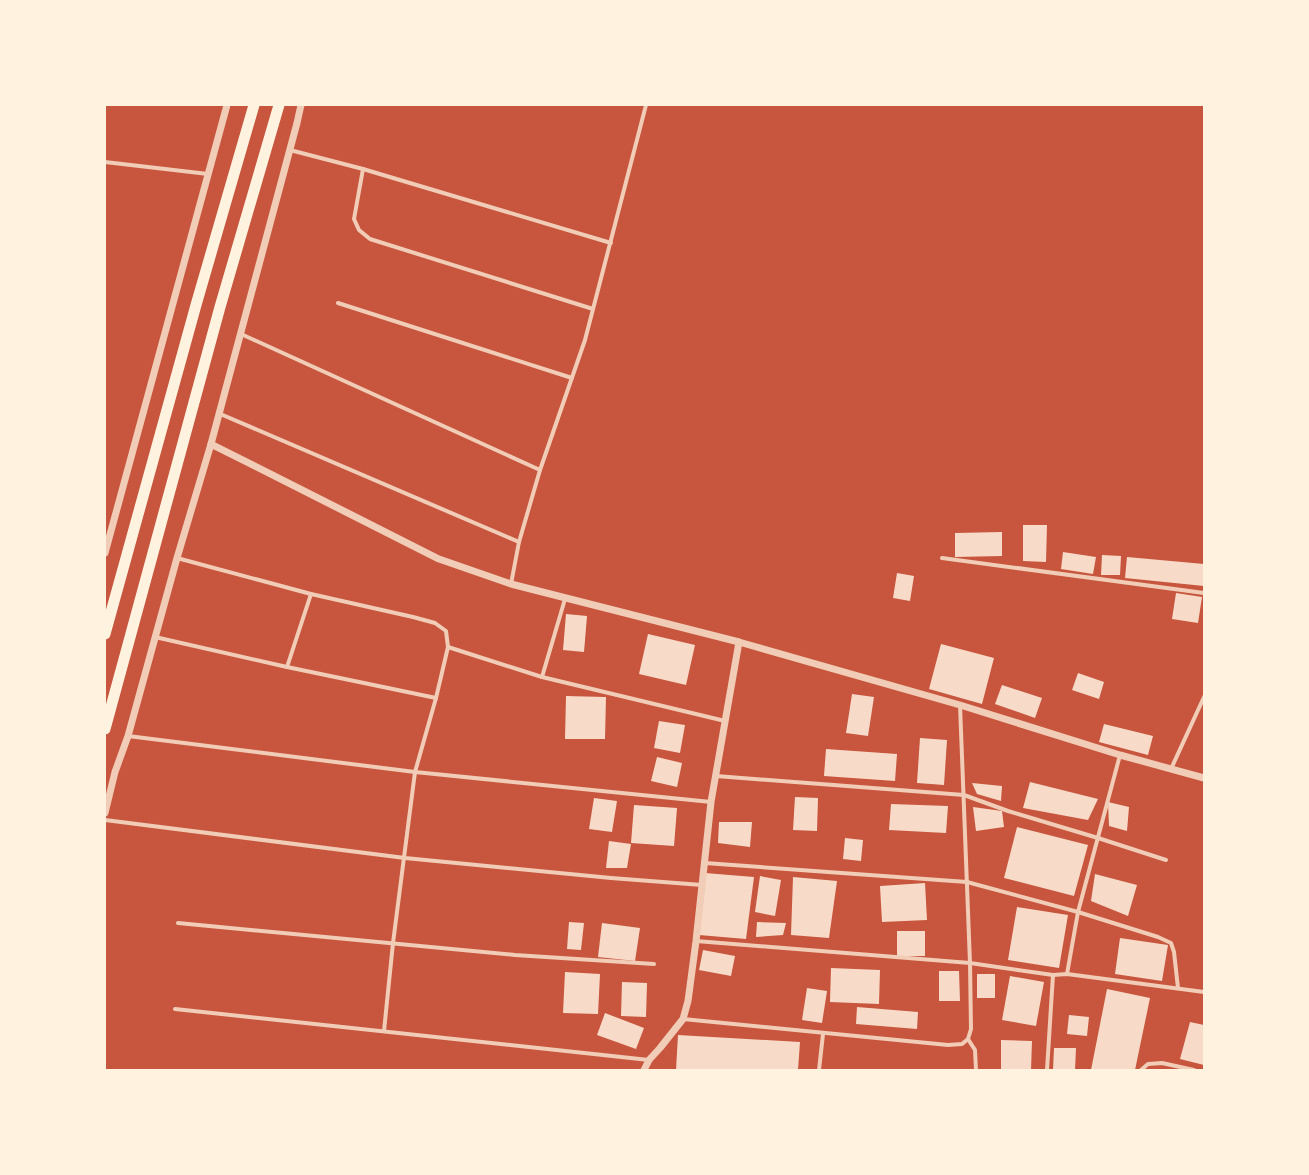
<svg xmlns="http://www.w3.org/2000/svg" width="1309" height="1175" font-family="Helvetica,sans-serif">
  <style>
    .building { fill: #f7dbc8 }
    .lines { fill: none; stroke-linecap: round; stroke-linejoin: round }
    .minor { stroke: #f1ccb7; stroke-width: 4 }
    .tertiary { stroke: #f1ccb7; stroke-width: 7 }
    .trunk { stroke: #fff3e0; stroke-width: 11 }
  </style>
  <rect width="100%" height="100%" fill="#c8553d"/>
  <g class="building">
    <path d="M 1023,525 L 1047,525 L 1046,562 L 1023,561 Z"/>
    <path d="M 1002,532 L 1002,556 L 955,557 L 955,533 Z"/>
    <path d="M 1063,552 L 1096,557 L 1093,574 L 1061,569 Z"/>
    <path d="M 1102,555 L 1121,556 L 1120,575 L 1101,575 Z"/>
    <path d="M 1127,557 L 1204,564 L 1204,586 L 1125,578 Z"/>
    <path d="M 897,573 L 914,576 L 910,601 L 893,598 Z"/>
    <path d="M 1176,593 L 1202,597 L 1198,623 L 1172,619 Z"/>
    <path d="M 566,614 L 587,616 L 584,652 L 563,650 Z"/>
    <path d="M 648,634 L 695,645 L 686,685 L 639,674 Z"/>
    <path d="M 941,644 L 994,658 L 982,704 L 929,689 Z"/>
    <path d="M 1078,673 L 1104,682 L 1099,699 L 1072,690 Z"/>
    <path d="M 1002,685 L 1042,698 L 1035,718 L 995,704 Z"/>
    <path d="M 852,694 L 874,697 L 868,736 L 846,733 Z"/>
    <path d="M 566,696 L 606,697 L 605,739 L 565,739 Z"/>
    <path d="M 659,721 L 685,725 L 680,753 L 654,748 Z"/>
    <path d="M 1104,724 L 1153,736 L 1148,755 L 1099,742 Z"/>
    <path d="M 920,738 L 947,740 L 944,785 L 917,783 Z"/>
    <path d="M 826,749 L 897,754 L 895,781 L 824,776 Z"/>
    <path d="M 657,757 L 682,763 L 677,787 L 651,781 Z"/>
    <path d="M 1030,782 L 1098,799 L 1088,820 L 1023,808 Z"/>
    <path d="M 972,783 L 1002,786 L 1001,801 L 977,794 Z"/>
    <path d="M 795,797 L 818,798 L 817,831 L 793,830 Z"/>
    <path d="M 594,798 L 617,801 L 612,832 L 589,829 Z"/>
    <path d="M 1108,802 L 1129,807 L 1127,831 L 1109,826 Z"/>
    <path d="M 891,804 L 948,806 L 946,833 L 889,830 Z"/>
    <path d="M 634,805 L 677,808 L 674,846 L 631,843 Z"/>
    <path d="M 973,807 L 1002,811 L 1004,827 L 976,831 Z"/>
    <path d="M 719,822 L 752,822 L 750,847 L 718,843 Z"/>
    <path d="M 1017,827 L 1088,845 L 1074,896 L 1004,878 Z"/>
    <path d="M 845,838 L 863,840 L 861,861 L 843,859 Z"/>
    <path d="M 609,841 L 631,844 L 627,868 L 606,868 Z"/>
    <path d="M 705,873 L 754,877 L 746,939 L 699,935 Z"/>
    <path d="M 1095,874 L 1137,885 L 1128,916 L 1091,901 Z"/>
    <path d="M 760,876 L 781,880 L 775,916 L 755,912 Z"/>
    <path d="M 793,877 L 837,881 L 829,938 L 791,935 Z"/>
    <path d="M 925,883 L 927,920 L 882,922 L 880,886 Z"/>
    <path d="M 1017,907 L 1068,915 L 1059,968 L 1008,960 Z"/>
    <path d="M 569,922 L 584,923 L 581,950 L 567,949 Z"/>
    <path d="M 757,922 L 786,923 L 783,935 L 756,937 Z"/>
    <path d="M 602,923 L 640,928 L 635,961 L 598,957 Z"/>
    <rect x="897" y="931" width="28" height="25"/>
    <path d="M 1120,938 L 1168,945 L 1162,981 L 1115,974 Z"/>
    <path d="M 703,950 L 735,956 L 731,976 L 699,970 Z"/>
    <path d="M 831,968 L 880,970 L 879,1004 L 830,1002 Z"/>
    <path d="M 939,971 L 959,971 L 960,1001 L 939,1001 Z"/>
    <path d="M 565,972 L 600,974 L 598,1014 L 563,1013 Z"/>
    <rect x="977" y="974" width="18" height="24"/>
    <path d="M 1010,976 L 1044,982 L 1036,1026 L 1002,1020 Z"/>
    <path d="M 622,982 L 647,983 L 646,1017 L 621,1016 Z"/>
    <path d="M 807,988 L 827,991 L 822,1023 L 802,1020 Z"/>
    <path d="M 1107,989 L 1150,998 L 1135,1070 L 1091,1070 Z"/>
    <path d="M 857,1007 L 918,1012 L 917,1029 L 856,1024 Z"/>
    <path d="M 605,1013 L 644,1028 L 636,1049 L 597,1035 Z"/>
    <path d="M 1069,1015 L 1089,1017 L 1087,1036 L 1067,1034 Z"/>
    <path d="M 1190,1022 L 1204,1025 L 1204,1065 L 1180,1059 Z"/>
    <path d="M 678,1035 L 800,1042 L 798,1070 L 676,1070 Z"/>
    <path d="M 1001,1040 L 1032,1041 L 1031,1070 L 1001,1070 Z"/>
    <path d="M 1054,1048 L 1076,1048 L 1075,1070 L 1053,1070 Z"/>
  </g>
  <g class="lines">
    <g class="minor">
      <path d="M 290,150 L 363,169 L 611,243"/>
      <path d="M 105,162 L 208,174"/>
      <path d="M 363,169 L 354,219 L 359,230 L 370,239 L 593,309"/>
      <path d="M 338,303 L 572,378"/>
      <path d="M 241,334 L 540,470"/>
      <path d="M 218,413 L 519,542"/>
      <path d="M 177,558 L 311,594 L 413,617 L 435,623 L 446,631 L 448,647 L 436,698 L 415,772 L 393,943 L 384,1031"/>
      <path d="M 942,558 L 1204,593"/>
      <path d="M 511,584 L 519,542 L 540,470 L 585,340 L 646,105"/>
      <path d="M 155,637 L 287,667 L 436,698"/>
      <path d="M 448,647 L 542,677 L 725,721"/>
      <path d="M 287,667 L 311,594"/>
      <path d="M 542,677 L 565,599"/>
      <path d="M 128,736 L 415,772 L 711,802"/>
      <path d="M 1171,769 L 1204,697"/>
      <path d="M 716,776 L 964,795 L 1008,811 L 1098,838 L 1166,860"/>
      <path d="M 105,820 L 405,858 L 611,878 L 702,885"/>
      <path d="M 705,863 L 967,882 L 1078,912 L 1158,937 L 1171,943 L 1174,952 L 1178,988"/>
      <path d="M 178,923 L 515,955 L 654,964"/>
      <path d="M 696,941 L 970,963 L 1053,975 L 1067,974 L 1204,992"/>
      <path d="M 1067,974 L 1078,912 L 1120,755"/>
      <path d="M 175,1009 L 649,1060"/>
      <path d="M 683,1019 L 948,1045 L 962,1044 L 968,1039 L 971,1029 L 970,963 L 960,705"/>
      <path d="M 968,1039 L 975,1050 L 976,1070"/>
      <path d="M 819,1070 L 823,1034"/>
      <path d="M 1047,1070 L 1053,975"/>
      <path d="M 1141,1070 L 1148,1064 L 1162,1063 L 1194,1070"/>
    </g>
    <g class="tertiary">
      <path d="M 211,444 L 439,559 L 511,584 L 739,642 L 960,705 L 1120,755 L 1204,778"/>
      <path d="M 105,553 L 227,105"/>
      <path d="M 105,813 L 115,772 L 128,736 L 177,558 L 211,444 L 297,123 L 301,105"/>
      <path d="M 644,1070 L 649,1060 L 660,1048 L 683,1019 L 688,1001 L 696,941 L 711,802 L 739,642"/>
    </g>
    <g class="trunk">
      <path d="M 105,634 L 196,305 L 254,105"/>
      <path d="M 105,729 L 220,307 L 279,105"/>
    </g>
  </g>
  <rect width="1309" height="1175" fill="none" stroke="#fff3e0" stroke-width="212"/>
</svg>
